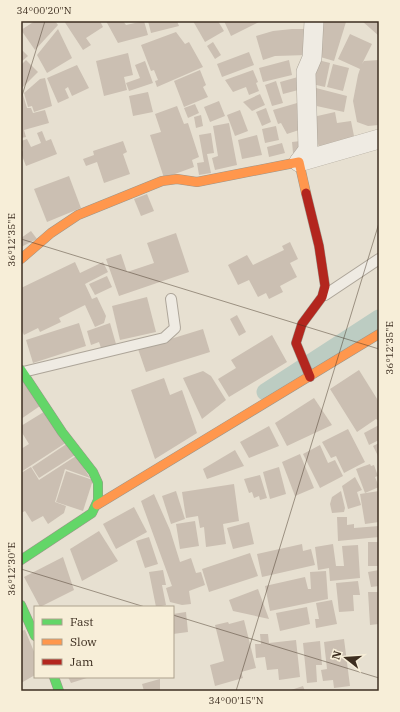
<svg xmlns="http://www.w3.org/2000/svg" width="400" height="712" font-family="'IBM Plex Serif',serif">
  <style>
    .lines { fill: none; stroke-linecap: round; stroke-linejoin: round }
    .canal { stroke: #bcccc2; stroke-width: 17 }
    .building { fill: #cbbfb2 }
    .lane-casing { stroke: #ada599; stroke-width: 12 }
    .street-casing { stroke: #ada599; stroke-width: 20 }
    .fast-casing { stroke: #9c958a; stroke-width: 10 }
    .slow-casing { stroke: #9c958a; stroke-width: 10 }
    .jam-casing { stroke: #9c958a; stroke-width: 10 }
    .lane { stroke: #efebe3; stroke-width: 10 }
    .street { stroke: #efebe3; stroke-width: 19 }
    .fast { stroke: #63d668; stroke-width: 9 }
    .slow { stroke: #ff974d; stroke-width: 9 }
    .jam { stroke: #b3261e; stroke-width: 9 }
    .ticks { fill: none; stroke: #3d2e20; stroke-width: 1; stroke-opacity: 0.45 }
    .neatline { fill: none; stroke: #3d2e20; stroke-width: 1.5 }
    .ticks-label { font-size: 10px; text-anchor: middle; fill: #3d2e20 }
  </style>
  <rect width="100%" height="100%" fill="#e7e0d1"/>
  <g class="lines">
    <path class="canal" d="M 265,392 L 379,318"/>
  </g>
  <g class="building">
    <path d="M 35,21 L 55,21 L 58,25 L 35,50 L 21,30 Z"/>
    <path d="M 64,21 L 100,21 L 103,27 L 86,38 L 91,45 L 83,50 Z"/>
    <path d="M 106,21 L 123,21 L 126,25 L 144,21 L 148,35 L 118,43 Z"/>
    <path d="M 148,21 L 177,21 L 179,26 L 151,33 Z"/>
    <path d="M 193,21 L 218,21 L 224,31 L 205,42 Z"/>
    <path d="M 224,21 L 261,21 L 231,36 Z"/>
    <path d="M 319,21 L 346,22 L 334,61 L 317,56 Z"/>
    <path d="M 362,21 L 379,21 L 379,36 Z"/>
    <path d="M 58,29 L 72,58 L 47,73 L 37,55 Z"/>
    <path d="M 292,29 L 308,29 L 308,55 L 275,56 L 263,60 L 256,36 L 273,31 Z"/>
    <path d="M 176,32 L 185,44 L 189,42 L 203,67 L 157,87 L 155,81 L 158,80 L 154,70 L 151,71 L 141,45 Z"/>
    <path d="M 350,34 L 372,44 L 362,64 L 364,61 L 379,60 L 379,125 L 368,126 L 357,122 L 353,101 L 358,75 L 360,69 L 338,59 Z"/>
    <path d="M 213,42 L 221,55 L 215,59 L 207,46 Z"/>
    <path d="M 21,49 L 28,56 L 21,62 Z"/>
    <path d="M 249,52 L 254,65 L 222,77 L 217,64 Z"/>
    <path d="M 128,53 L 133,75 L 124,77 L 127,90 L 104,96 L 96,61 Z"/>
    <path d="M 26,60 L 38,72 L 21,89 L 21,65 Z"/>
    <path d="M 289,60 L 292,75 L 263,82 L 259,68 Z"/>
    <path d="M 318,60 L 330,63 L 325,87 L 312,84 Z"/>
    <path d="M 145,61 L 153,83 L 129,91 L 126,83 L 140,78 L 135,65 Z"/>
    <path d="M 333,64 L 349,68 L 343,91 L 327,87 Z"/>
    <path d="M 77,65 L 89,88 L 72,96 L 68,87 L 65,89 L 69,98 L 58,103 L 47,78 Z"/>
    <path d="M 200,70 L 206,85 L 203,87 L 208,97 L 184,107 L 174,81 Z"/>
    <path d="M 253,70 L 258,82 L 256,83 L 259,91 L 249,95 L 246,87 L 233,92 L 225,80 Z"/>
    <path d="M 298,77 L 302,89 L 283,94 L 280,82 Z"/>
    <path d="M 45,78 L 52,106 L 34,112 L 32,106 L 28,107 L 24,93 L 40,79 Z"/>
    <path d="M 276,81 L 283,103 L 272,106 L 265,85 Z"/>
    <path d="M 316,88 L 347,96 L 344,112 L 312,105 Z"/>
    <path d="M 148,92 L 153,112 L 133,116 L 129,96 Z"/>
    <path d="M 260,94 L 265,105 L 252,111 L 243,102 Z"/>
    <path d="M 23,95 L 27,108 L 31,108 L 33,113 L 45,110 L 49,123 L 24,130 L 26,137 L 21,138 L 21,97 Z"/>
    <path d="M 219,101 L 225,116 L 210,122 L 204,107 Z"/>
    <path d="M 304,101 L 302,129 L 287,134 L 281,123 L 278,124 L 273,110 Z"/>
    <path d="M 195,104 L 199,113 L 188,118 L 184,108 Z"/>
    <path d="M 177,106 L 184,124 L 188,123 L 199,157 L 192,160 L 194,167 L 164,178 L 150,135 L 161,132 L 155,114 Z"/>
    <path d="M 266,108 L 271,122 L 262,126 L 256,112 Z"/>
    <path d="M 240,110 L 248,131 L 235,136 L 227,115 Z"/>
    <path d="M 335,112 L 337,123 L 351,121 L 355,141 L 319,149 L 313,117 Z"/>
    <path d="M 201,115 L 203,126 L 196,128 L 194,117 Z"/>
    <path d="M 229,123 L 237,165 L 215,170 L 212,158 L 218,156 L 213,126 Z"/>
    <path d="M 276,126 L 279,140 L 265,143 L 262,129 Z"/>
    <path d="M 42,131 L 46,141 L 51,139 L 57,154 L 26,166 L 21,153 L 23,150 L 21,141 L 27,139 L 31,147 L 41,143 L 37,133 Z"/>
    <path d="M 211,133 L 214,153 L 207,154 L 211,173 L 199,175 L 197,163 L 204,162 L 199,135 Z"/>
    <path d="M 257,135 L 262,155 L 242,159 L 238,140 Z"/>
    <path d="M 123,141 L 127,152 L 123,154 L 130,174 L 104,183 L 97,162 L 86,166 L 83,159 L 94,155 L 93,151 Z"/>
    <path d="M 301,141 L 302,152 L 293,153 L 292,142 Z"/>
    <path d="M 282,143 L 285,153 L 269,157 L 267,147 Z"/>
    <path d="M 69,176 L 81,208 L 47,222 L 34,189 Z"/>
    <path d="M 147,194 L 154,211 L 141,216 L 134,199 Z"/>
    <path d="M 31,231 L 37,239 L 21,247 L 21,238 Z"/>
    <path d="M 176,233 L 189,272 L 119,296 L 106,259 L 121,254 L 127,272 L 154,263 L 147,243 Z"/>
    <path d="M 290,242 L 298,259 L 290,263 L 297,277 L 280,286 L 283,292 L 269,299 L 266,293 L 258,297 L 249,280 L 238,285 L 228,265 L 247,255 L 253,265 L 284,250 L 282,246 Z"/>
    <path d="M 75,262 L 80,273 L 103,262 L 108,272 L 85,284 L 92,299 L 97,297 L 106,316 L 104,323 L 95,327 L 85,305 L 59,318 L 61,322 L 40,332 L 38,328 L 24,335 L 21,329 L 21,288 Z"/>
    <path d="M 107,276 L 112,287 L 95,295 L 89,284 Z"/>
    <path d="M 147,297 L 156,332 L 120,340 L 112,306 Z"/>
    <path d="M 237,315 L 246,332 L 239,336 L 230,319 Z"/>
    <path d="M 79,323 L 86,346 L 33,363 L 26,340 Z"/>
    <path d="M 110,323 L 116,344 L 101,348 L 99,342 L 91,345 L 87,331 Z"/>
    <path d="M 203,329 L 210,352 L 146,372 L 138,349 Z"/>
    <path d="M 272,335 L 287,362 L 229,397 L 218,379 L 236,368 L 231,360 Z"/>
    <path d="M 359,370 L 379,402 L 379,421 L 376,419 L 357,432 L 330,389 Z"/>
    <path d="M 203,371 L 211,376 L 226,400 L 202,419 L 183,378 Z"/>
    <path d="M 21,378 L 40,406 L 21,419 Z"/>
    <path d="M 164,378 L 170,395 L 182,390 L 197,433 L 155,459 L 131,390 Z"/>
    <path d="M 314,398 L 332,425 L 287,446 L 275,423 Z"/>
    <path d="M 47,410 L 67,442 L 21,472 L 21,449 L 29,444 L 21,431 L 21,426 Z"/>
    <path d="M 379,425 L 379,440 L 369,445 L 364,433 Z"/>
    <path d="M 269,426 L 279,446 L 249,458 L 240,442 Z"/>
    <path d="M 348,429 L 365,462 L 344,473 L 336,456 L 331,458 L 322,442 Z"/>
    <path d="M 68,443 L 75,455 L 39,478 L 32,467 Z"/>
    <path d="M 379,443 L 379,458 L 373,446 Z"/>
    <path d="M 320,445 L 328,463 L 335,460 L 343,476 L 320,488 L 303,454 Z"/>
    <path d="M 235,450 L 244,466 L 207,479 L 203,469 Z"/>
    <path d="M 300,454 L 314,488 L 295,496 L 282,462 Z"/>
    <path d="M 76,456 L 90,478 L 65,469 L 55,502 L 66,506 L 64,513 L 48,524 L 43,516 L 32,522 L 25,511 L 21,513 L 21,473 L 31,467 L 39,480 Z"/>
    <path d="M 370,464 L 371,466 L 374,465 L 378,476 L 375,477 L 379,487 L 365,493 L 356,469 Z"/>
    <path d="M 279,467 L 286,494 L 270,499 L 263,472 Z"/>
    <path d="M 66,471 L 93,480 L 83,511 L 56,502 Z"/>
    <path d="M 260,475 L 267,498 L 260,500 L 259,496 L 254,498 L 252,492 L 249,493 L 244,479 Z"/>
    <path d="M 355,477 L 362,490 L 357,492 L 361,505 L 348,509 L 342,486 Z"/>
    <path d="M 234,484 L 239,521 L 223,524 L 226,544 L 206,547 L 204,527 L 200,528 L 198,516 L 186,518 L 182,492 Z"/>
    <path d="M 176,491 L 185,519 L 171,524 L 162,496 Z"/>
    <path d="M 341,491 L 345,508 L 344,512 L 332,513 L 330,504 L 332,497 Z"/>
    <path d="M 379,491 L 379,522 L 365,524 L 360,494 Z"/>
    <path d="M 154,494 L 170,530 L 180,562 L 191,558 L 196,573 L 201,572 L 205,585 L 189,591 L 191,604 L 182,605 L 170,602 L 166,588 L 172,586 L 141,501 Z"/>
    <path d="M 134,507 L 147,532 L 116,549 L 103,524 Z"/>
    <path d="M 337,517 L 347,517 L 347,525 L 354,524 L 354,528 L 379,526 L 379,537 L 338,541 Z"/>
    <path d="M 195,521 L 199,546 L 180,549 L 176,524 Z"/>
    <path d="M 249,522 L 254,544 L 233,549 L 227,528 Z"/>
    <path d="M 99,531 L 118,561 L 82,581 L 70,549 Z"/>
    <path d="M 149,537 L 158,564 L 145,568 L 136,541 Z"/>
    <rect x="368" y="542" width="11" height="24"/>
    <path d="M 302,544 L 303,551 L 311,549 L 315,565 L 262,577 L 257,554 Z"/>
    <path d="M 333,544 L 336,566 L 344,566 L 342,546 L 358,545 L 360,578 L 330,581 L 329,568 L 318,570 L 315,547 Z"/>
    <path d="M 250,553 L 258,576 L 209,592 L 202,569 Z"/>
    <path d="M 63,557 L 74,590 L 40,607 L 24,577 Z"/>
    <path d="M 163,570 L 166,585 L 162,585 L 166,605 L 156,607 L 149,572 Z"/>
    <path d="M 379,570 L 379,586 L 371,587 L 368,572 Z"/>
    <path d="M 326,571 L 328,599 L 270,611 L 265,586 L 305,577 L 308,589 L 311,589 L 310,572 Z"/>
    <path d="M 358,581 L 360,595 L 353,595 L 354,611 L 339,612 L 336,583 Z"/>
    <path d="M 258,589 L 269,619 L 233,611 L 229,600 Z"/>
    <path d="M 368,592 L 379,592 L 379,624 L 370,625 Z"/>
    <path d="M 332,600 L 337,624 L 316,628 L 315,619 L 319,619 L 316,603 Z"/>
    <path d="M 307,607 L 310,624 L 280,631 L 276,613 Z"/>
    <path d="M 186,612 L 188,632 L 173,634 L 173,614 Z"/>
    <path d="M 244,620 L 256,668 L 241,672 L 243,678 L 215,686 L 210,665 L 224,661 L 215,625 L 228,622 L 229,624 Z"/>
    <path d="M 25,630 L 35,654 L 35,675 L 21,683 L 21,631 Z"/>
    <path d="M 260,634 L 268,634 L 269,643 L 296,640 L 300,677 L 279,680 L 278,669 L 267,670 L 265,657 L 256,658 L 255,644 L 261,644 Z"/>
    <path d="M 344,639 L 350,686 L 334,688 L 333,680 L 323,681 L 321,670 L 327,669 L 324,642 Z"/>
    <path d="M 320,641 L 322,665 L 316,665 L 317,682 L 307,683 L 303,643 Z"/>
    <path d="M 68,677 L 90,677 L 71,683 Z"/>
    <path d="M 160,679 L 160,691 L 144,691 L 142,684 Z"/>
    <path d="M 303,686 L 305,691 L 288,691 Z"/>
  </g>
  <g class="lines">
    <defs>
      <g id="lane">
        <path d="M 325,295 L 379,259"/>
        <path d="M 23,372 L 164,338 L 175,328 L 171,299"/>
      </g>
      <g id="street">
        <path d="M 299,162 L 308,150 L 306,72 L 312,58 L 314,21"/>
        <path d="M 299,162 L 379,139"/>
      </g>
      <g id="fast">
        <path d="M 21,370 L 62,432 L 93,472 L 98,483 L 98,500 L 92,513 L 21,560"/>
        <path d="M 21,605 L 35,636"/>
        <path d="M 54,677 L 59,691"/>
      </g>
      <g id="slow">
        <path d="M 21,259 L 51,233 L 78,215 L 162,181 L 177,179 L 197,182 L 299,162 L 306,193"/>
        <path d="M 97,505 L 379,334"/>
      </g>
      <path id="jam" d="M 306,193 L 319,246 L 325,286 L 322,297 L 302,324 L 296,343 L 310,377"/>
    </defs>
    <use href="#lane" class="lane-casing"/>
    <use href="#street" class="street-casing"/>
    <use href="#fast" class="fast-casing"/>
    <use href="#slow" class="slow-casing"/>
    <use href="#jam" class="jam-casing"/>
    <use href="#lane" class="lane"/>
    <use href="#street" class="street"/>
    <use href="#fast" class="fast"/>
    <use href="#slow" class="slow"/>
    <use href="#jam" class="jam"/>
  </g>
  <path class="ticks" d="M 21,99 L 45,21M 21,239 L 379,349M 21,569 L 145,607M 173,615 L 379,678M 236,691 L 379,223"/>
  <rect width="400" height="712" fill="none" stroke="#f7eed8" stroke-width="44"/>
  <rect x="34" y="606" width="140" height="72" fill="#f7eed8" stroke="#ada18e"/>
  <rect x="42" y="619" width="20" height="6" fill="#63d668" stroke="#ada18e"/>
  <text x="70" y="626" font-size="12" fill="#3d2e20">Fast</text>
  <rect x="42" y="639" width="20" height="6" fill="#ff974d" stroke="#ada18e"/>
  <text x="70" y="646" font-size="12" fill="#3d2e20">Slow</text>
  <rect x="42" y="659" width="20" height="6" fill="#b3261e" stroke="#ada18e"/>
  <text x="70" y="666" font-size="12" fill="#3d2e20">Jam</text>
  <g transform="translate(346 658) rotate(287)" stroke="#f7eed8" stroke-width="3" paint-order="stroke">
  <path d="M0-3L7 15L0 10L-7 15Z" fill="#3d2e20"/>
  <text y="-6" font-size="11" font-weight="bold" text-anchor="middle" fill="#3d2e20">N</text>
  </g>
  <rect x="22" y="22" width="356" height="668" class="neatline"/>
  <g class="ticks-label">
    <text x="44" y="14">34°00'20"N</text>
    <text transform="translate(11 240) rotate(-90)" y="4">36°12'35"E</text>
    <text transform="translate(389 348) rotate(-90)" y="4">36°12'35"E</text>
    <text transform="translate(11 569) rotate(-90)" y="4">36°12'30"E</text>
    <text x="236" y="704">34°00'15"N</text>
  </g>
</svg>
